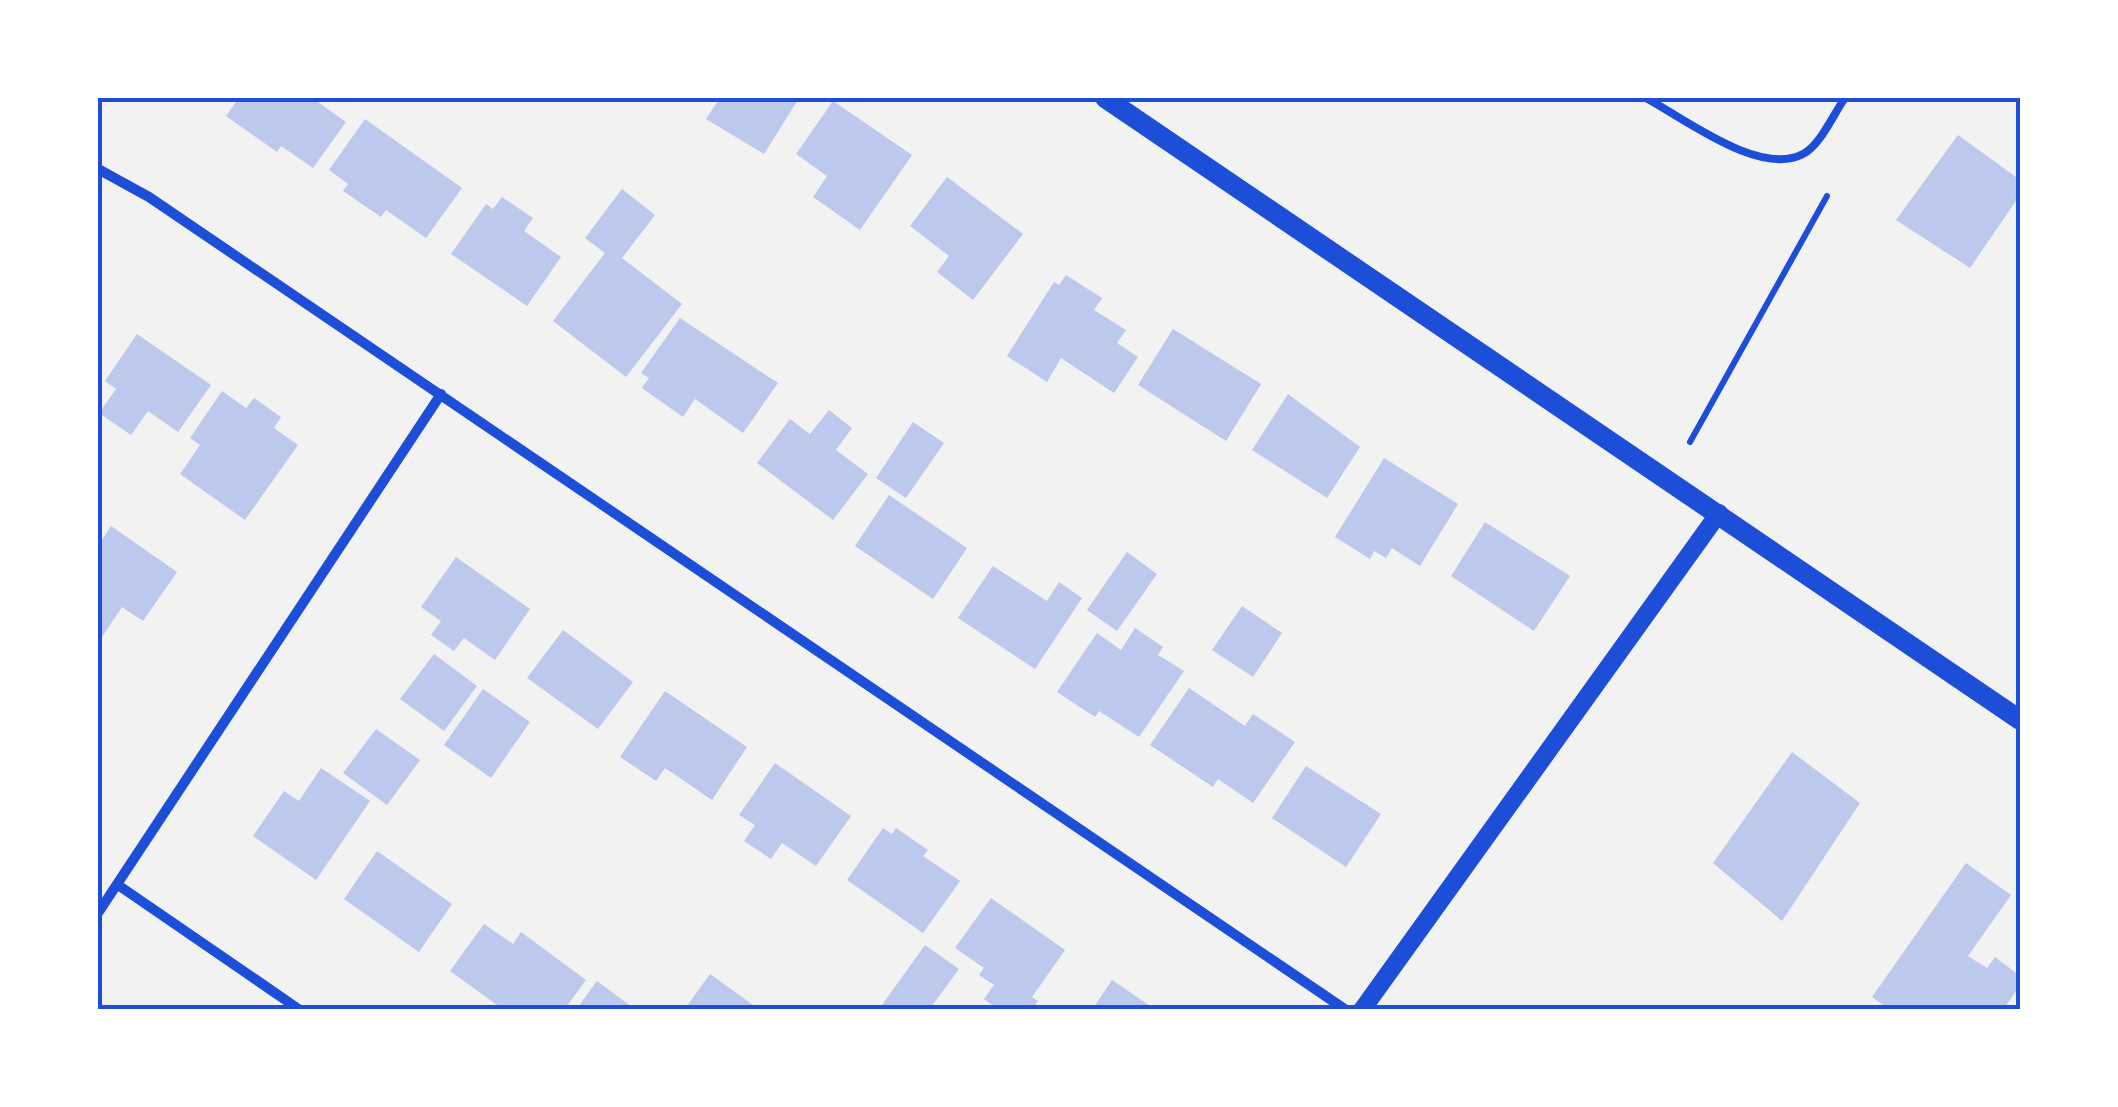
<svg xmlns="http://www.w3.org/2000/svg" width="2118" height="1107" font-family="'DejaVu Sans',sans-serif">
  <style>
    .building { fill: #bdc9ec }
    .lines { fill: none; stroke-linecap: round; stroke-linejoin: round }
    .path { stroke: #1d4ed8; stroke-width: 6 }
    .service { stroke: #1d4ed8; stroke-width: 8 }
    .minor { stroke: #1d4ed8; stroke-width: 10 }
    .tertiary { stroke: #1d4ed8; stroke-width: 18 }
    .secondary { stroke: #1d4ed8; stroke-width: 20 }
    .neatline { fill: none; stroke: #1d4ed8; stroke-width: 4 }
  </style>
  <rect width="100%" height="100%" fill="#f2f2f2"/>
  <g class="building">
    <path d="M 239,98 L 312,98 L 346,122 L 313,168 L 281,146 L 277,152 L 226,116 Z"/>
    <path d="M 720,98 L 799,98 L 764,154 L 706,119 Z"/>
    <path d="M 833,101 L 912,155 L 860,230 L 813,197 L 827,176 L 796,154 Z"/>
    <path d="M 365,119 L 462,188 L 426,238 L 386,210 L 381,217 L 343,191 L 348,184 L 329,170 Z"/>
    <path d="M 1958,135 L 2020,180 L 2020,195 L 1970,268 L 1896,220 Z"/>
    <path d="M 947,177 L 1023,234 L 973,300 L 937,272 L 949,256 L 910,226 Z"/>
    <path d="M 622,189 L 655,215 L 622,258 L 682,304 L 626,377 L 553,321 L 605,253 L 585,238 Z"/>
    <path d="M 502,197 L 533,218 L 524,231 L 561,257 L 527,306 L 451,254 L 486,204 L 493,209 Z"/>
    <path d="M 1066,275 L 1102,298 L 1094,310 L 1126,330 L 1117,343 L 1138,357 L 1114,393 L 1061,358 L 1047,382 L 1007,356 L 1054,282 L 1059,285 Z"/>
    <path d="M 680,318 L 778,383 L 743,433 L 695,399 L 683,417 L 642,388 L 649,378 L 641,373 Z"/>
    <path d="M 1173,329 L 1261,384 L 1226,441 L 1138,385 Z"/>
    <path d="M 137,334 L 211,385 L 178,432 L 148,411 L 131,435 L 99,413 L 116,389 L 105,381 Z"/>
    <path d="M 222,391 L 246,408 L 254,398 L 281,417 L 274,428 L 298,445 L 245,520 L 180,474 L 200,445 L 190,438 Z"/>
    <path d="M 1288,394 L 1360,447 L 1327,498 L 1252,450 Z"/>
    <path d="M 829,410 L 852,428 L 836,450 L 868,474 L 833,520 L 757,463 L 790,419 L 810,434 Z"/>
    <path d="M 913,422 L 944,443 L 906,498 L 876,478 Z"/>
    <path d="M 1384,458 L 1458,504 L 1420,566 L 1392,548 L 1386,558 L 1374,551 L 1370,559 L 1335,537 Z"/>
    <path d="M 889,495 L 967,548 L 933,599 L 855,546 Z"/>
    <path d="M 1485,522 L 1570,576 L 1534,631 L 1451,576 Z"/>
    <path d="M 111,526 L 177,572 L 143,621 L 122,607 L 98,643 L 98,546 Z"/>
    <path d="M 1127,552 L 1157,574 L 1117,631 L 1087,610 Z"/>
    <path d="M 456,557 L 530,609 L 495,660 L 464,638 L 454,651 L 431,635 L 441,621 L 421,607 Z"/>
    <path d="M 993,566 L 1047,601 L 1059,582 L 1082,598 L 1035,669 L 958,618 Z"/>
    <path d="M 1242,606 L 1282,633 L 1253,677 L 1212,650 Z"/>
    <path d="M 1135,628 L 1163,647 L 1158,655 L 1184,671 L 1139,737 L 1099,711 L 1095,717 L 1057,692 L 1097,633 L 1121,650 Z"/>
    <path d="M 563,630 L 633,682 L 598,729 L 527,678 Z"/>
    <path d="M 434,654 L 477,686 L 444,731 L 400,699 Z"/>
    <path d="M 1189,688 L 1245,726 L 1253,714 L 1295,742 L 1253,803 L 1218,779 L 1213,787 L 1150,745 Z"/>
    <path d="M 483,689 L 530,722 L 491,778 L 444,745 Z"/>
    <path d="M 665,691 L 747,747 L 712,800 L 665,768 L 656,781 L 620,757 Z"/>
    <path d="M 376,729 L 420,760 L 387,805 L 343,773 Z"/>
    <path d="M 1792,752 L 1860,803 L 1782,921 L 1713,863 Z"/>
    <path d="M 775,763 L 851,816 L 816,866 L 782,843 L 771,859 L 744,841 L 755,825 L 739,815 Z"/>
    <path d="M 1306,766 L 1381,814 L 1346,867 L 1272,818 Z"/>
    <path d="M 321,768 L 370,801 L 316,880 L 253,836 L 284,791 L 299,801 Z"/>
    <path d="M 883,828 L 892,834 L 896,828 L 928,850 L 923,856 L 960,881 L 923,933 L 847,880 Z"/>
    <path d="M 377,851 L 452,904 L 419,952 L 344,899 Z"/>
    <path d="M 1966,863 L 2011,895 L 1968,956 L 1987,968 L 1995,957 L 2020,976 L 2020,985 L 2003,1010 L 1890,1010 L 1872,997 Z"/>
    <path d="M 991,898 L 1065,950 L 1032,997 L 1038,1001 L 1032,1010 L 999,1010 L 984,999 L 994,985 L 979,975 L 984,968 L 955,948 Z"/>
    <path d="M 484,924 L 513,944 L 521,932 L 586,980 L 564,1010 L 504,1010 L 450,971 Z"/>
    <path d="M 925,945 L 959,969 L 929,1010 L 888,1010 L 882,1005 Z"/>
    <path d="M 710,974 L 756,1007 L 754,1010 L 684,1010 Z"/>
    <path d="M 1112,980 L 1156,1010 L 1092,1010 Z"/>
    <path d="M 597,981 L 636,1010 L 576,1010 Z"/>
  </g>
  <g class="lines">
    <path class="path" d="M 1690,442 L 1827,196"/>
    <path class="service" d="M 1646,98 C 1685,119 1760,177 1803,154 C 1820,146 1834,113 1845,98"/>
    <g class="minor">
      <path d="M 98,169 L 149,197 L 1346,1010"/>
      <path d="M 118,885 L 300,1010"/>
      <path d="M 98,913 L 441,394"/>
    </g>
    <path class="tertiary" d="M 1362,1010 L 1719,513"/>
    <path class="secondary" d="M 1105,98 L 2020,720"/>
  </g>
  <rect width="2118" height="1107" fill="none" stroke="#ffffff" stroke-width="200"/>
  <rect x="100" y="100" width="1918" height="907" class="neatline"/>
</svg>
